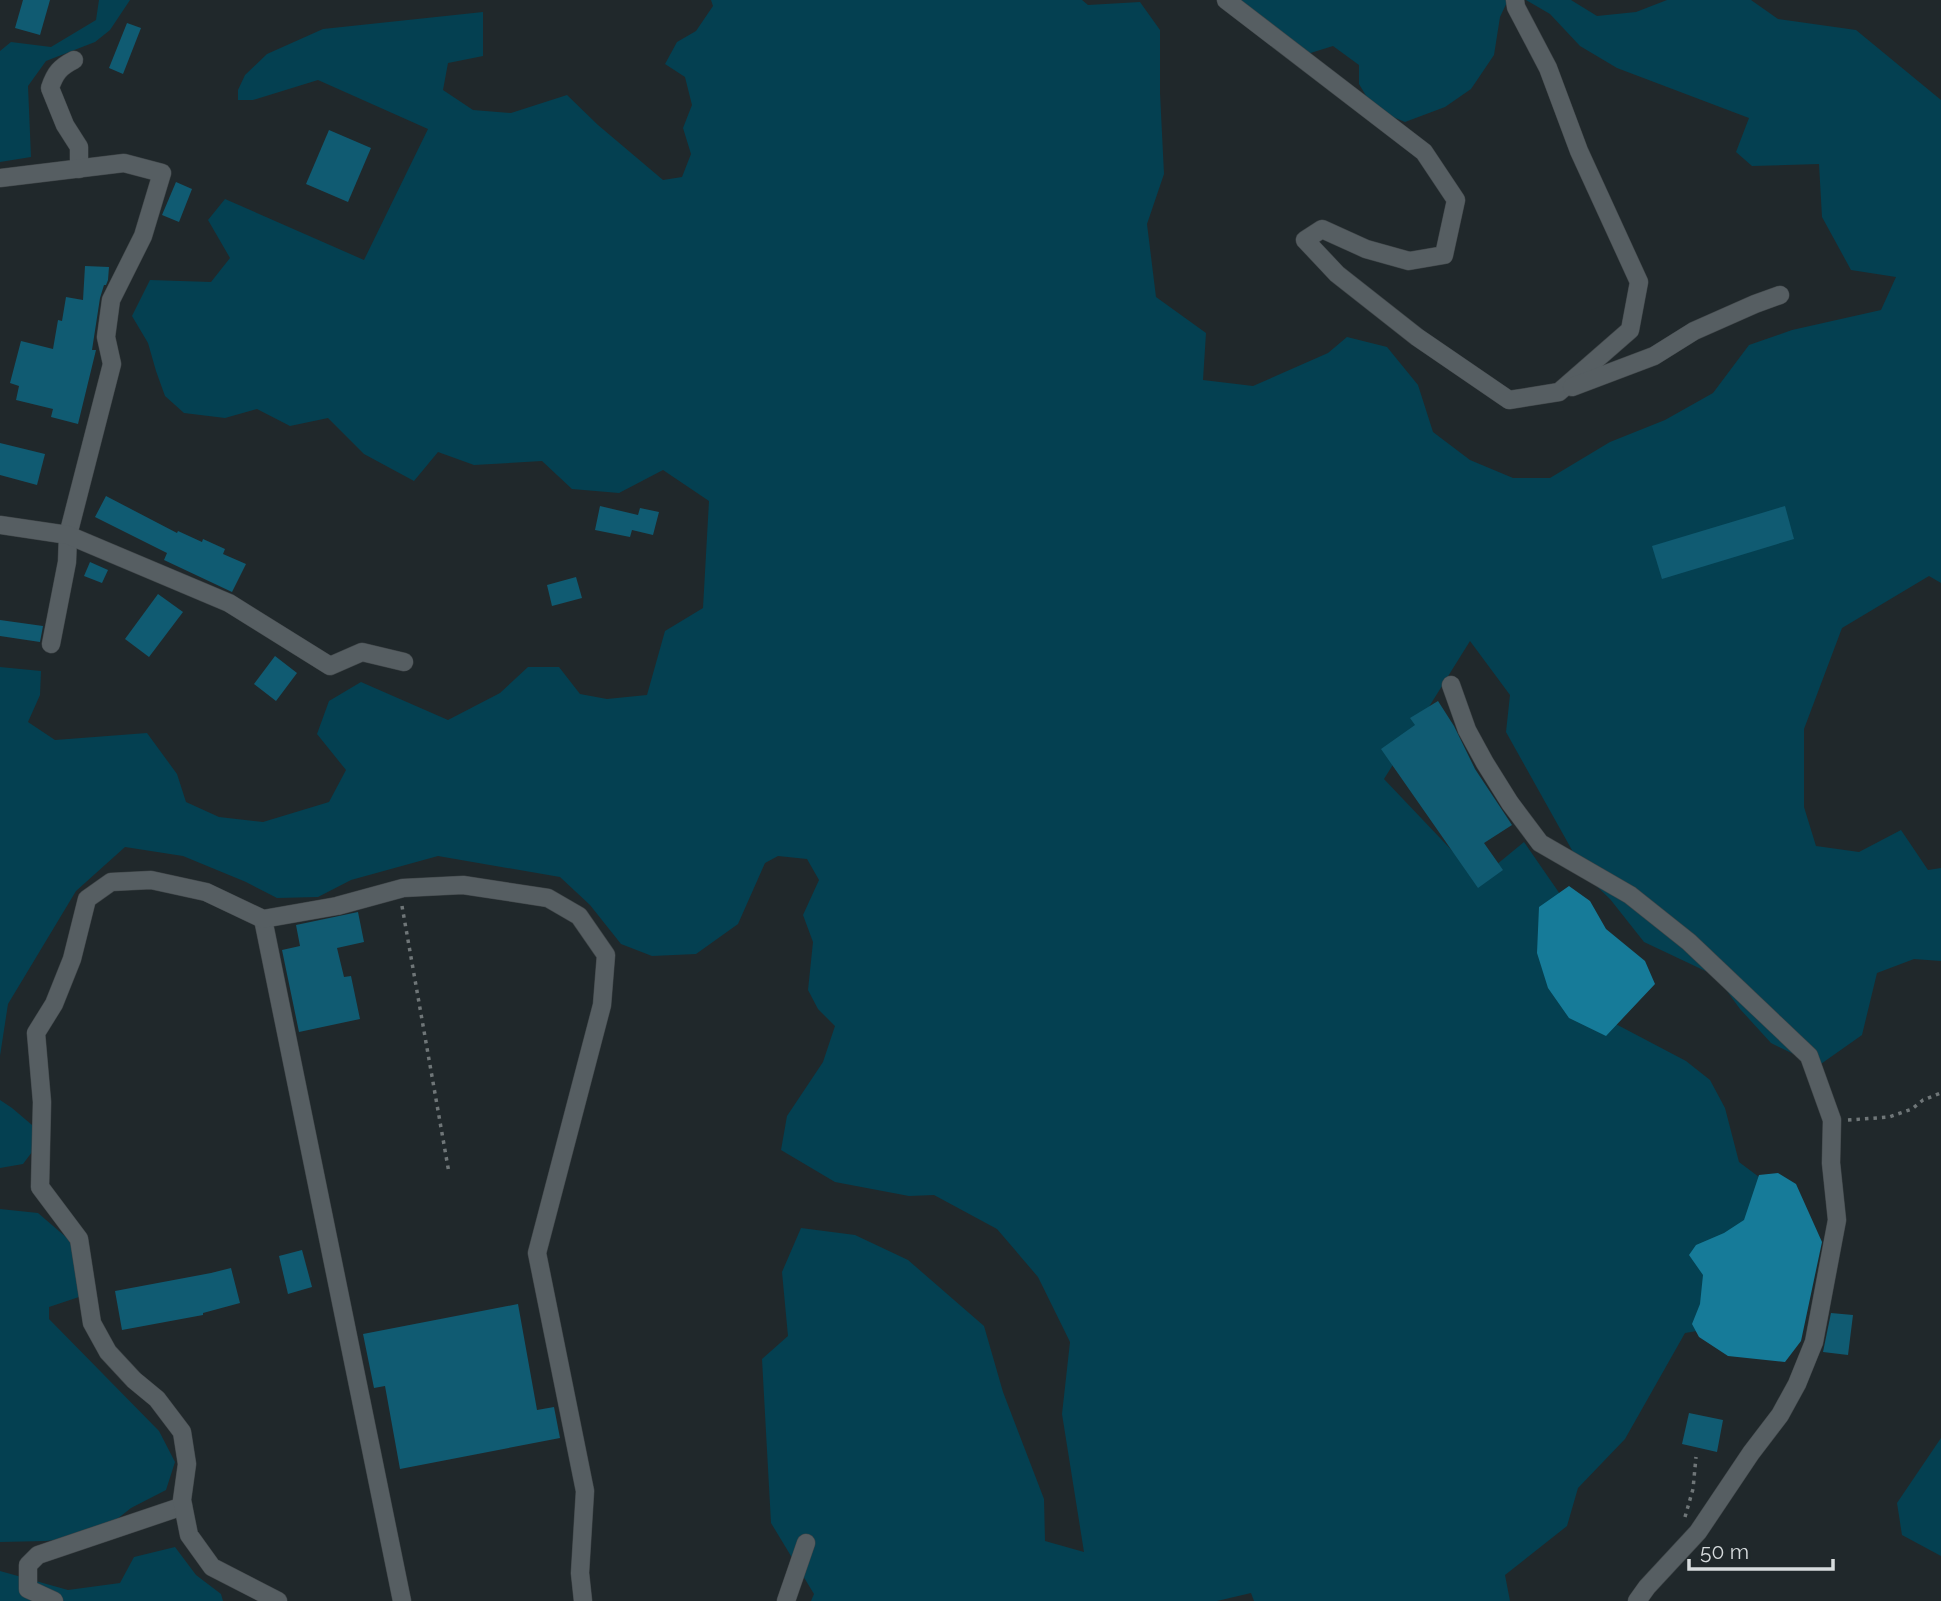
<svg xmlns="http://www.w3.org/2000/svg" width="1941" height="1601" font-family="Raleway,sans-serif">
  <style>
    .green { fill: #044051 }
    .water { fill: #167b99 }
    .building { fill: #105b72 }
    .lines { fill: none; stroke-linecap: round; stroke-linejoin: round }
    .minor-casing { stroke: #3f4548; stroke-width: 19 }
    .path { stroke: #6f7678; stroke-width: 3.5; stroke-dasharray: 3.5 5; stroke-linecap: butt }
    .minor { stroke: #565e62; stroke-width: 18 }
  </style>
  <rect width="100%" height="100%" fill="#20282b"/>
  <g class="green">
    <path d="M 99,0 L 130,0 L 110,30 L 95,42 L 46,61 L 28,86 L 31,157 L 0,162 L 0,51 L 11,42 L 51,47 L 96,20 Z"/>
    <path d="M 711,0 L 1082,0 L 1088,5 L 1140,2 L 1160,30 L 1160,93 L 1164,174 L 1147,224 L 1156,297 L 1206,333 L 1203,380 L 1253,386 L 1328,353 L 1347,337 L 1387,347 L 1418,385 L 1433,432 L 1470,460 L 1513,478 L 1550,478 L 1610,442 L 1665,420 L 1713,393 L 1749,345 L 1792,330 L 1881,310 L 1896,277 L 1851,270 L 1822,217 L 1819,164 L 1752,166 L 1736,152 L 1749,118 L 1617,68 L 1580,46 L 1550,14 L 1526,0 L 1571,0 L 1597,16 L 1636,12 L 1667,0 L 1751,0 L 1778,19 L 1856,30 L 1941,100 L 1941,583 L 1929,576 L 1842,628 L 1804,729 L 1804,807 L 1816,846 L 1859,852 L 1901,830 L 1928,870 L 1941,868 L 1941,961 L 1914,959 L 1877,973 L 1862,1035 L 1818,1066 L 1771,1043 L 1740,1009 L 1716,976 L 1644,942 L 1610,899 L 1587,877 L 1506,732 L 1510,695 L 1470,641 L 1384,779 L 1479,879 L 1524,842 L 1562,897 L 1591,1011 L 1686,1061 L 1710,1080 L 1725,1108 L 1739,1162 L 1775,1189 L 1703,1330 L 1685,1333 L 1625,1439 L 1578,1488 L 1567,1526 L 1505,1575 L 1510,1601 L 1254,1601 L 1251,1593 L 1217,1601 L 811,1601 L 814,1594 L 771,1523 L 762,1359 L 788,1336 L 782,1272 L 801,1228 L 855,1235 L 908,1260 L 984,1326 L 1003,1392 L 1044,1499 L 1045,1541 L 1084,1552 L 1062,1414 L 1070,1342 L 1038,1277 L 997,1229 L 934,1195 L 909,1196 L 835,1182 L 781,1150 L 787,1116 L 823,1062 L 835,1026 L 818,1009 L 808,990 L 813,942 L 803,915 L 819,880 L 807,859 L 778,856 L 765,863 L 738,924 L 696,954 L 652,956 L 621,944 L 590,905 L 560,877 L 438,856 L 351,880 L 318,897 L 277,898 L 246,882 L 183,856 L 125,847 L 76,891 L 8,1004 L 0,1056 L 0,667 L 41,671 L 40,695 L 28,722 L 55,740 L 147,733 L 177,774 L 186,802 L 219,817 L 263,822 L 329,802 L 346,770 L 317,734 L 329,701 L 361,682 L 448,720 L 500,693 L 528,667 L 559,667 L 580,694 L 607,699 L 647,695 L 665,631 L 703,608 L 709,501 L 663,470 L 619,493 L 572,489 L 542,461 L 474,465 L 438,452 L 414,481 L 364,454 L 328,418 L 290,426 L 257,409 L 225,418 L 184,413 L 165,396 L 156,371 L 148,343 L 132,316 L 150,280 L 211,282 L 230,258 L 208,220 L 225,199 L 364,260 L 428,129 L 318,80 L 253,100 L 238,100 L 238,90 L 245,75 L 267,54 L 323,29 L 483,12 L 483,56 L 448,63 L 443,90 L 473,110 L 511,113 L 567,95 L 598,125 L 663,180 L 682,177 L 691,154 L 683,128 L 692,105 L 685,77 L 665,64 L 677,42 L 696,31 L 713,6 Z"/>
    <path d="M 1238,0 L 1508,0 L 1500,17 L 1494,55 L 1471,89 L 1445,107 L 1405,122 L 1374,109 L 1359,84 L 1359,65 L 1333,46 L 1304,55 Z"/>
    <path d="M 0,1100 L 12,1108 L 32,1125 L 32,1152 L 23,1164 L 0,1168 Z"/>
    <path d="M 0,1209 L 38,1213 L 74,1244 L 79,1297 L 49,1307 L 49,1319 L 159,1431 L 175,1462 L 166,1490 L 131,1508 L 97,1535 L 46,1541 L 0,1542 Z"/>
    <path d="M 1941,1438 L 1941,1556 L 1902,1535 L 1897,1503 Z"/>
    <path d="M 175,1547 L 196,1575 L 221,1594 L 223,1601 L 0,1601 L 0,1571 L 68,1590 L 120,1583 L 134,1557 Z"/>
  </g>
  <g class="water">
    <path d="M 1569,886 L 1590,901 L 1606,929 L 1645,961 L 1655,984 L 1606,1036 L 1569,1018 L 1548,988 L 1537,953 L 1539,907 Z"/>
    <path d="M 1778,1173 L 1796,1184 L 1822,1242 L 1801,1341 L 1785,1362 L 1728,1356 L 1699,1337 L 1692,1324 L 1700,1304 L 1703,1275 L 1689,1255 L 1696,1245 L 1724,1233 L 1744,1220 L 1759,1175 Z"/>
  </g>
  <g class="building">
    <path d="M 23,0 L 50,0 L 40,35 L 15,28 Z"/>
    <path d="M 127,23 L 141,28 L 123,74 L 109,68 Z"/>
    <path d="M 329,130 L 371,148 L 348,202 L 306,184 Z"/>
    <path d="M 176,182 L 192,189 L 179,222 L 162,215 Z"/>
    <path d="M 85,266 L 109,267 L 108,280 L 106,285 L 104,285 L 100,298 L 92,350 L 96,350 L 78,424 L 51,417 L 53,409 L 16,400 L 19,386 L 10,383 L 21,341 L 53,349 L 58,320 L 62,321 L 66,297 L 83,300 Z"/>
    <path d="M 0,443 L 45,454 L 37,485 L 0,475 Z"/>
    <path d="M 106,496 L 177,533 L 178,531 L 202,542 L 203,539 L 225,549 L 223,554 L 246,564 L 232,592 L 164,560 L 167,553 L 95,517 Z"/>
    <path d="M 600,506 L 638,515 L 640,508 L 659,512 L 653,535 L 632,530 L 630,537 L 595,530 Z"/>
    <path d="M 1785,506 L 1794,539 L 1662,579 L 1652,546 Z"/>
    <path d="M 90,562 L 108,570 L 102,583 L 84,576 Z"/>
    <path d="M 576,577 L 582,598 L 552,606 L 547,585 Z"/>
    <path d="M 158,594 L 183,612 L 149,657 L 125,639 Z"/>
    <path d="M 0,620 L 43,626 L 40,642 L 0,636 Z"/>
    <path d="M 275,656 L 297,673 L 276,701 L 254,684 Z"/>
    <path d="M 1438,701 L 1454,726 L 1475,769 L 1512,825 L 1484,843 L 1503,870 L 1478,888 L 1381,749 L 1415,725 L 1410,718 Z"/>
    <path d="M 358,912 L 364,942 L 337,948 L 344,977 L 351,976 L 360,1019 L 299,1032 L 282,950 L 300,946 L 296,925 Z"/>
    <path d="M 302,1250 L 312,1287 L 288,1294 L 279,1256 Z"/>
    <path d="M 231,1268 L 240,1303 L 203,1313 L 203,1315 L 122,1330 L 115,1291 L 211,1273 Z"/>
    <path d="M 518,1304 L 537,1410 L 554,1407 L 560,1438 L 400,1469 L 385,1386 L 374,1388 L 363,1334 Z"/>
    <path d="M 1831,1313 L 1853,1315 L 1848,1355 L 1823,1352 Z"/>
    <path d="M 1689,1413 L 1723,1420 L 1717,1452 L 1682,1444 Z"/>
  </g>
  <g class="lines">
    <defs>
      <g id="minor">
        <path d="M 1226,0 L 1424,152 L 1456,200 L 1444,255 L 1409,261 L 1366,249 L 1322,229 L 1305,240 L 1337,274 L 1417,337 L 1509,400 L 1559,392 L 1630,330 L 1639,282 L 1579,151 L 1548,68 L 1516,7 L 1515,0"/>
        <path d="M 74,60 C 60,67 55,73 50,88 L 65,125 L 79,147 L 79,169"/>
        <path d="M 0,178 L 124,163 L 162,173 L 143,236 L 111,300 L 106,337 L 112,364 L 68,535 L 67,562 L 51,644"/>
        <path d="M 1572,387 L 1654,356 L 1694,331 L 1755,304 L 1780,295"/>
        <path d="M 0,525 L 68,535 L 229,603 L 330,666 L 362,652 L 404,662"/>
        <path d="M 1451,685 L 1467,730 L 1485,763 L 1510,803 L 1540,843 L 1630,895 L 1689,942 L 1809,1056 L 1832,1120 L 1831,1163 L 1837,1220 L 1814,1342 L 1797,1384 L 1780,1415 L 1751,1453 L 1698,1532 L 1647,1587 L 1637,1601"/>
        <path d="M 263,919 L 402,1601"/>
        <path d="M 54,1601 L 28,1589 L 28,1565 L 38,1555 L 183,1506"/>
        <path d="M 278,1601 L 212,1567 L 189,1535 L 182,1500 L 187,1464 L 182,1432 L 157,1399 L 134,1380 L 108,1352 L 92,1323 L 79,1239 L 40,1187 L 42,1102 L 36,1033 L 54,1004 L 72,959 L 87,899 L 111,882 L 151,880 L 206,892 L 263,919 L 337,906 L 403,888 L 463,885 L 548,898 L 579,916 L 606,955 L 602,1005 L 537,1253 L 585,1491 L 580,1573 L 583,1601"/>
        <path d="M 786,1601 L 806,1543"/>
      </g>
    </defs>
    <use href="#minor" class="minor-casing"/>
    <g class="path">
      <path d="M 402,906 L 449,1173"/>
      <path d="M 1848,1120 L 1889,1117 L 1912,1109 L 1923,1100 L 1941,1093"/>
      <path d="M 1685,1517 L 1693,1489 L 1696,1457"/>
    </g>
    <use href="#minor" class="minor"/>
  </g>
  <path d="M1689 1559v10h144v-10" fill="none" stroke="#d7dcde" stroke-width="3.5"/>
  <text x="1700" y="1559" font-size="21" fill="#d7dcde" stroke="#20282b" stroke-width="5" paint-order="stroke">50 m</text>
</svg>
